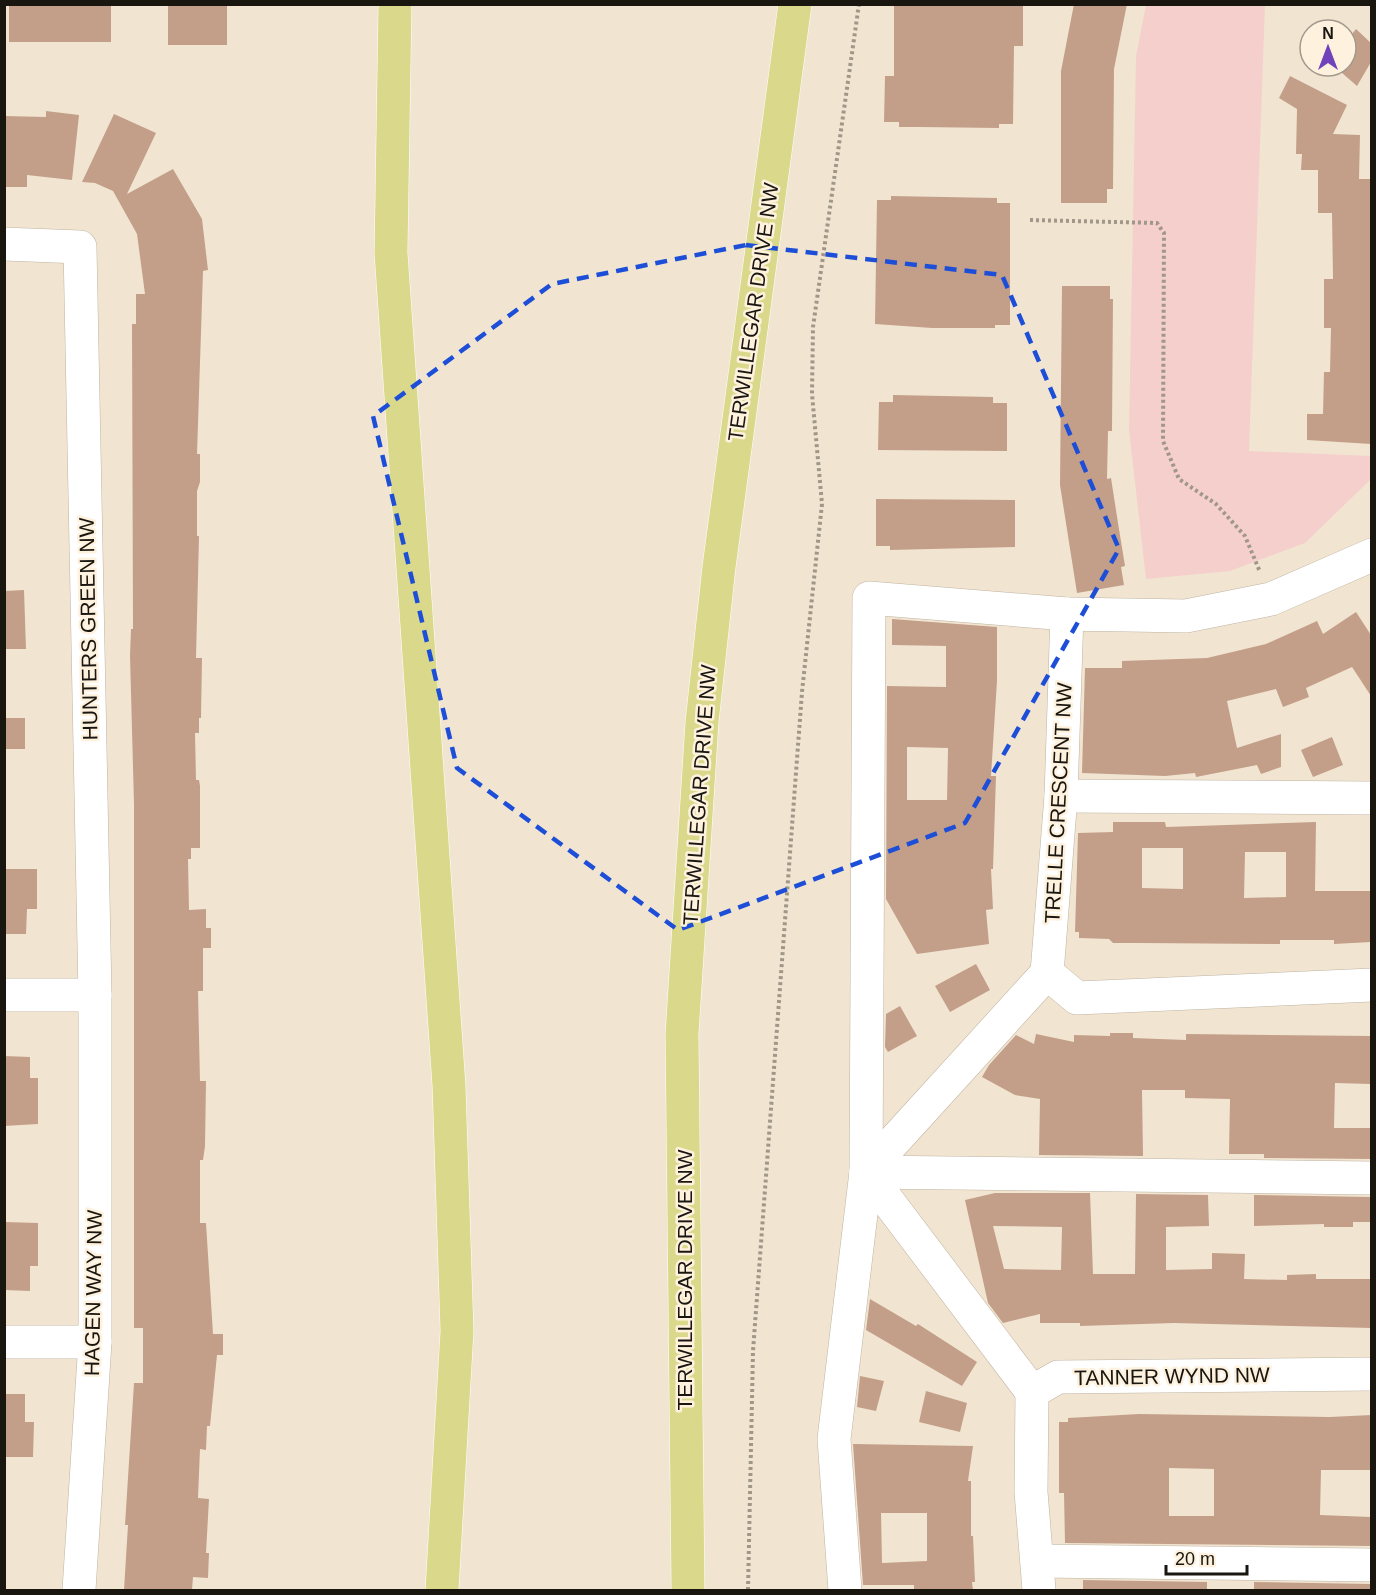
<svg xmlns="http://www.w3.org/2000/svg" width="1376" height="1595" font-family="Arial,sans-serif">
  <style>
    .green { fill: #f5cfcc }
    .building { fill: #c39f8a; fill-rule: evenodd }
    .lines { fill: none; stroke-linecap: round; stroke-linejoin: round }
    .minor-casing { stroke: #bfb3a1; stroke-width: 34 }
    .major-casing { stroke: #fff; stroke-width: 34 }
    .path { stroke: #a19789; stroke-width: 4; stroke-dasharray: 3 3; stroke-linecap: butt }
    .minor { stroke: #fff; stroke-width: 33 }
    .major { stroke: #dad98b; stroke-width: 33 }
    .marked { fill: none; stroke: #1d4ed8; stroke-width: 4.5; stroke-dasharray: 12 8; stroke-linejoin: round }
    .labels { text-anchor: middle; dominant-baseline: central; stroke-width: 5; stroke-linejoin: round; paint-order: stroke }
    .street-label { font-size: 21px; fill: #19150f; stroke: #fef2df }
  </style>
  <rect width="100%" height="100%" fill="#f1e5d2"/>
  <path class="green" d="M 1146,5 L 1265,5 L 1249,451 L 1371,456 L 1372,478 L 1305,543 L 1230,571 L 1146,579 L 1129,430 L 1136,56 Z"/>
  <g class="building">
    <rect x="9" y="4" width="102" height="38"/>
    <path d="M 168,4 L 227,5 L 227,45 L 168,45 Z"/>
    <path d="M 894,4 L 1023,4 L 1023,46 L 1014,46 L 1013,124 L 999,124 L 999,128 L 919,127 L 899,127 L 899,122 L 884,122 L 885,76 L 894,76 Z"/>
    <path d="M 1074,4 L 1127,4 L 1114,69 L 1113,189 L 1107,189 L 1107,203 L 1061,203 L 1061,71 Z"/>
    <path d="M 1339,23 L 1352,34 L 1356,29 L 1371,43 L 1371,62 L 1357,86 L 1334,66 L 1346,66 L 1346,30 L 1333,30 Z"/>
    <path d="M 1290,76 L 1347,105 L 1333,134 L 1360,135 L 1359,179 L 1371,179 L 1371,444 L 1307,440 L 1307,414 L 1323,414 L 1324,372 L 1330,372 L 1331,328 L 1324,328 L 1324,279 L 1333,279 L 1332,213 L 1318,213 L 1318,170 L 1301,170 L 1302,154 L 1296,154 L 1297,109 L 1279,98 Z"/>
    <path d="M 46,111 L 79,115 L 72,180 L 27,175 L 27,187 L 4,187 L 4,116 L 46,117 Z"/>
    <path d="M 114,114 L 156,133 L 127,194 L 173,169 L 202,219 L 208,270 L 203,271 L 197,454 L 200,454 L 200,482 L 197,491 L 197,536 L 199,536 L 196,658 L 202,658 L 201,718 L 199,718 L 199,733 L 195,733 L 196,780 L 199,780 L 200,786 L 200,848 L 191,848 L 191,859 L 188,859 L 189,910 L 206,909 L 206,928 L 211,928 L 211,948 L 203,948 L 203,991 L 198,991 L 200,1081 L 206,1081 L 205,1146 L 203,1160 L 200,1160 L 200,1223 L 206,1223 L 213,1334 L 223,1334 L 223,1355 L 217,1355 L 210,1426 L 207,1426 L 206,1450 L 200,1449 L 198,1498 L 209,1499 L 206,1553 L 209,1553 L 208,1578 L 193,1577 L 192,1590 L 124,1590 L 128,1525 L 125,1525 L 134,1383 L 143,1383 L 143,1328 L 134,1328 L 134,804 L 130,656 L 131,629 L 133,629 L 132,324 L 136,324 L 136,294 L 145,294 L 137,234 L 113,191 L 95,183 L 82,182 Z"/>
    <path d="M 891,196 L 997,198 L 997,203 L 1010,203 L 1010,325 L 995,325 L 995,328 L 932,328 L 875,324 L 877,200 L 891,200 Z"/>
    <path d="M 1062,286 L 1110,286 L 1110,299 L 1113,299 L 1112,431 L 1108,431 L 1107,479 L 1111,478 L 1118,523 L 1125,566 L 1121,567 L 1124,585 L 1077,593 L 1060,485 Z"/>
    <path d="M 893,395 L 993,397 L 993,403 L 1007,403 L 1007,451 L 878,450 L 879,402 L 893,402 Z"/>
    <path d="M 876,499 L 1015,500 L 1015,547 L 890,550 L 890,546 L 876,546 Z"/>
    <path d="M 24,590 L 26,649 L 4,649 L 4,591 Z"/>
    <path d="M 1356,612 L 1371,635 L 1371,696 L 1352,667 L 1306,688 L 1309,697 L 1283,707 L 1276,689 L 1227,701 L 1237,748 L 1281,734 L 1281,767 L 1261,774 L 1257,765 L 1196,777 L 1195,773 L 1165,776 L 1082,773 L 1085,668 L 1122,668 L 1122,661 L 1207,658 L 1266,644 L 1317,621 L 1323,634 Z"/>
    <path d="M 892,619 L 997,627 L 997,681 L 991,776 L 996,776 L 993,869 L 991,869 L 993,909 L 986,910 L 989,944 L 917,954 L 886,899 L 887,686 L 946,687 L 946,646 L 892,645 ZM 907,747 L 948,748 L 947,800 L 907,800 Z"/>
    <rect x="4" y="718" width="21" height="31"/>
    <path d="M 1332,737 L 1343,765 L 1313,777 L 1301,750 Z"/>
    <path d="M 1113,822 L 1165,822 L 1166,827 L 1316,822 L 1315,891 L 1371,891 L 1371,942 L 1334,944 L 1334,940 L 1280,940 L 1280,944 L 1139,943 L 1113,943 L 1109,939 L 1079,938 L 1079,932 L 1075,932 L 1078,833 L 1113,832 ZM 1142,848 L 1183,848 L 1183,889 L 1142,888 ZM 1245,852 L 1286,852 L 1286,897 L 1244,898 Z"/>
    <path d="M 4,869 L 37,869 L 37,909 L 27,909 L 26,934 L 4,934 Z"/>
    <path d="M 976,964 L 990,990 L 950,1012 L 935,986 Z"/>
    <path d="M 900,1006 L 917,1036 L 888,1052 L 885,1047 L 886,1014 Z"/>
    <path d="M 1110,1033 L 1133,1033 L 1133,1038 L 1186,1040 L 1186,1034 L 1371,1036 L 1371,1084 L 1335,1083 L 1334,1128 L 1371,1128 L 1371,1159 L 1264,1158 L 1264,1154 L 1229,1154 L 1230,1099 L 1185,1098 L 1185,1090 L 1142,1090 L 1143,1156 L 1039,1155 L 1040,1099 L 1015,1095 L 982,1077 L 989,1065 L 1016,1035 L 1034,1044 L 1036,1034 L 1074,1042 L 1074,1035 L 1110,1036 Z"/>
    <path d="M 4,1056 L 30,1057 L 30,1078 L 38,1078 L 38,1124 L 4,1126 Z"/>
    <path d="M 995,1193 L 1090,1193 L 1093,1274 L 1135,1274 L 1136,1194 L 1208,1195 L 1209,1226 L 1166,1227 L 1166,1270 L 1212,1269 L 1212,1253 L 1245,1254 L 1244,1279 L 1287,1280 L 1287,1275 L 1316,1274 L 1316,1279 L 1371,1279 L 1371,1328 L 1174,1323 L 1080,1326 L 1080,1323 L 1040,1323 L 1040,1314 L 1003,1323 L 988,1303 L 965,1200 ZM 993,1226 L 1062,1227 L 1061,1270 L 1004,1269 Z"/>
    <path d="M 1254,1195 L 1371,1197 L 1371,1222 L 1353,1222 L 1353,1227 L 1324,1227 L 1324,1224 L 1254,1226 Z"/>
    <path d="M 4,1222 L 38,1223 L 38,1266 L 30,1266 L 30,1291 L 4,1290 Z"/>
    <path d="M 870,1299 L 916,1326 L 918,1324 L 977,1362 L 962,1386 L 866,1330 Z"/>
    <path d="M 860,1376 L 884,1381 L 876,1411 L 857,1407 Z"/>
    <path d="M 926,1391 L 967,1403 L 960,1432 L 919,1422 Z"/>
    <path d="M 4,1394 L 25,1394 L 25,1422 L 34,1422 L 33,1457 L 4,1457 Z"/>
    <path d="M 1139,1414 L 1330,1417 L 1371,1415 L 1371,1470 L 1321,1470 L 1320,1515 L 1371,1517 L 1371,1546 L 1065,1543 L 1064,1493 L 1059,1493 L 1059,1422 L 1068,1422 L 1068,1418 ZM 1169,1468 L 1214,1469 L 1214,1516 L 1169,1516 Z"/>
    <path d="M 853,1444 L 973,1446 L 968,1481 L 971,1481 L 971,1536 L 973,1536 L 975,1582 L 972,1582 L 973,1590 L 914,1590 L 914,1585 L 863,1585 ZM 881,1513 L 927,1513 L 927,1561 L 882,1563 Z"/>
    <path d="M 1083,1580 L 1207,1582 L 1207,1590 L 1083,1590 Z"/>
    <path d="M 1254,1582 L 1371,1584 L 1371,1590 L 1254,1590 Z"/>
  </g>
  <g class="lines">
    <defs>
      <g id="minor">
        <path d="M 4,244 L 80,247 L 95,995 L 4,995"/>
        <path d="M 1372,555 L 1271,599 L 1186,616 L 1067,614 L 1061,796 L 1047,973 L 1077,998 L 1372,985"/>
        <path d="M 1061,796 L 1372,798"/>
        <path d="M 866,1172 L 1047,973"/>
        <path d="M 4,1342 L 95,1342"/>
        <path d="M 1032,1392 L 866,1172 L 869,598 L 1067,614"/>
        <path d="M 1037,1561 L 1372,1565"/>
        <path d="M 79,1590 L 95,1342 L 95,995"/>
        <path d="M 845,1590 L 834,1439 L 866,1172 L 1372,1178"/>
        <path d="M 1039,1590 L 1031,1492 L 1032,1392 L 1058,1377 L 1372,1374"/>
      </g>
      <g id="major">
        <path d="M 395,4 L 391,253 L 449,1086 L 457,1331 L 442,1590"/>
        <path d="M 688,1590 L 682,1034 L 702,722 L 719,567 L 795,4"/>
      </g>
    </defs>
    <use href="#minor" class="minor-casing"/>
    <use href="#major" class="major-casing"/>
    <g class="path">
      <path d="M 1030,220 L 1157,223 L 1164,233 L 1163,441 L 1179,479 L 1216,504 L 1245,536 L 1260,572"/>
      <path d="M 748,1590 L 753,1351 L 802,692 L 822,504 L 812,394 L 813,327 L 859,4"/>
    </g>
    <use href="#minor" class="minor"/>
    <use href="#major" class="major"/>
  </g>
  <path class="marked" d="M 746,245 L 1002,275 L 1119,549 L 965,823 L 678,930 L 457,768 L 373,416 L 552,284 Z"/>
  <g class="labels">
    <g class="street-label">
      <text transform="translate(753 312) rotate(-82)">TERWILLEGAR DRIVE NW</text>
      <text transform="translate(88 629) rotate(-91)">HUNTERS GREEN NW</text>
      <text transform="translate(699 795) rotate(-86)">TERWILLEGAR DRIVE NW</text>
      <text transform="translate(1058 803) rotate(-87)">TRELLE CRESCENT NW</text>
      <text transform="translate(684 1280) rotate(-90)">TERWILLEGAR DRIVE NW</text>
      <text transform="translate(93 1293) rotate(-89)">HAGEN WAY NW</text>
      <text transform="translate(1172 1376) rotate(-1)">TANNER WYND NW</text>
    </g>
  </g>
  <rect width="1376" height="1595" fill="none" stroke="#19150f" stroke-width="12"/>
  <g transform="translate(1328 48)"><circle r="28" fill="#fef2df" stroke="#a29a8c" stroke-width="1.5"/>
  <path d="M0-4.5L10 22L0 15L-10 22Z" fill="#7043ba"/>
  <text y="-9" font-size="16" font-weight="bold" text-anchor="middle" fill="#19150f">N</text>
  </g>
  <path d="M1166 1565v9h81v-9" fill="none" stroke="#19150f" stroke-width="3"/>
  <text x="1175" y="1565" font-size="18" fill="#19150f" stroke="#fef2df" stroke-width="4.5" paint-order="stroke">20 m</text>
</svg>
